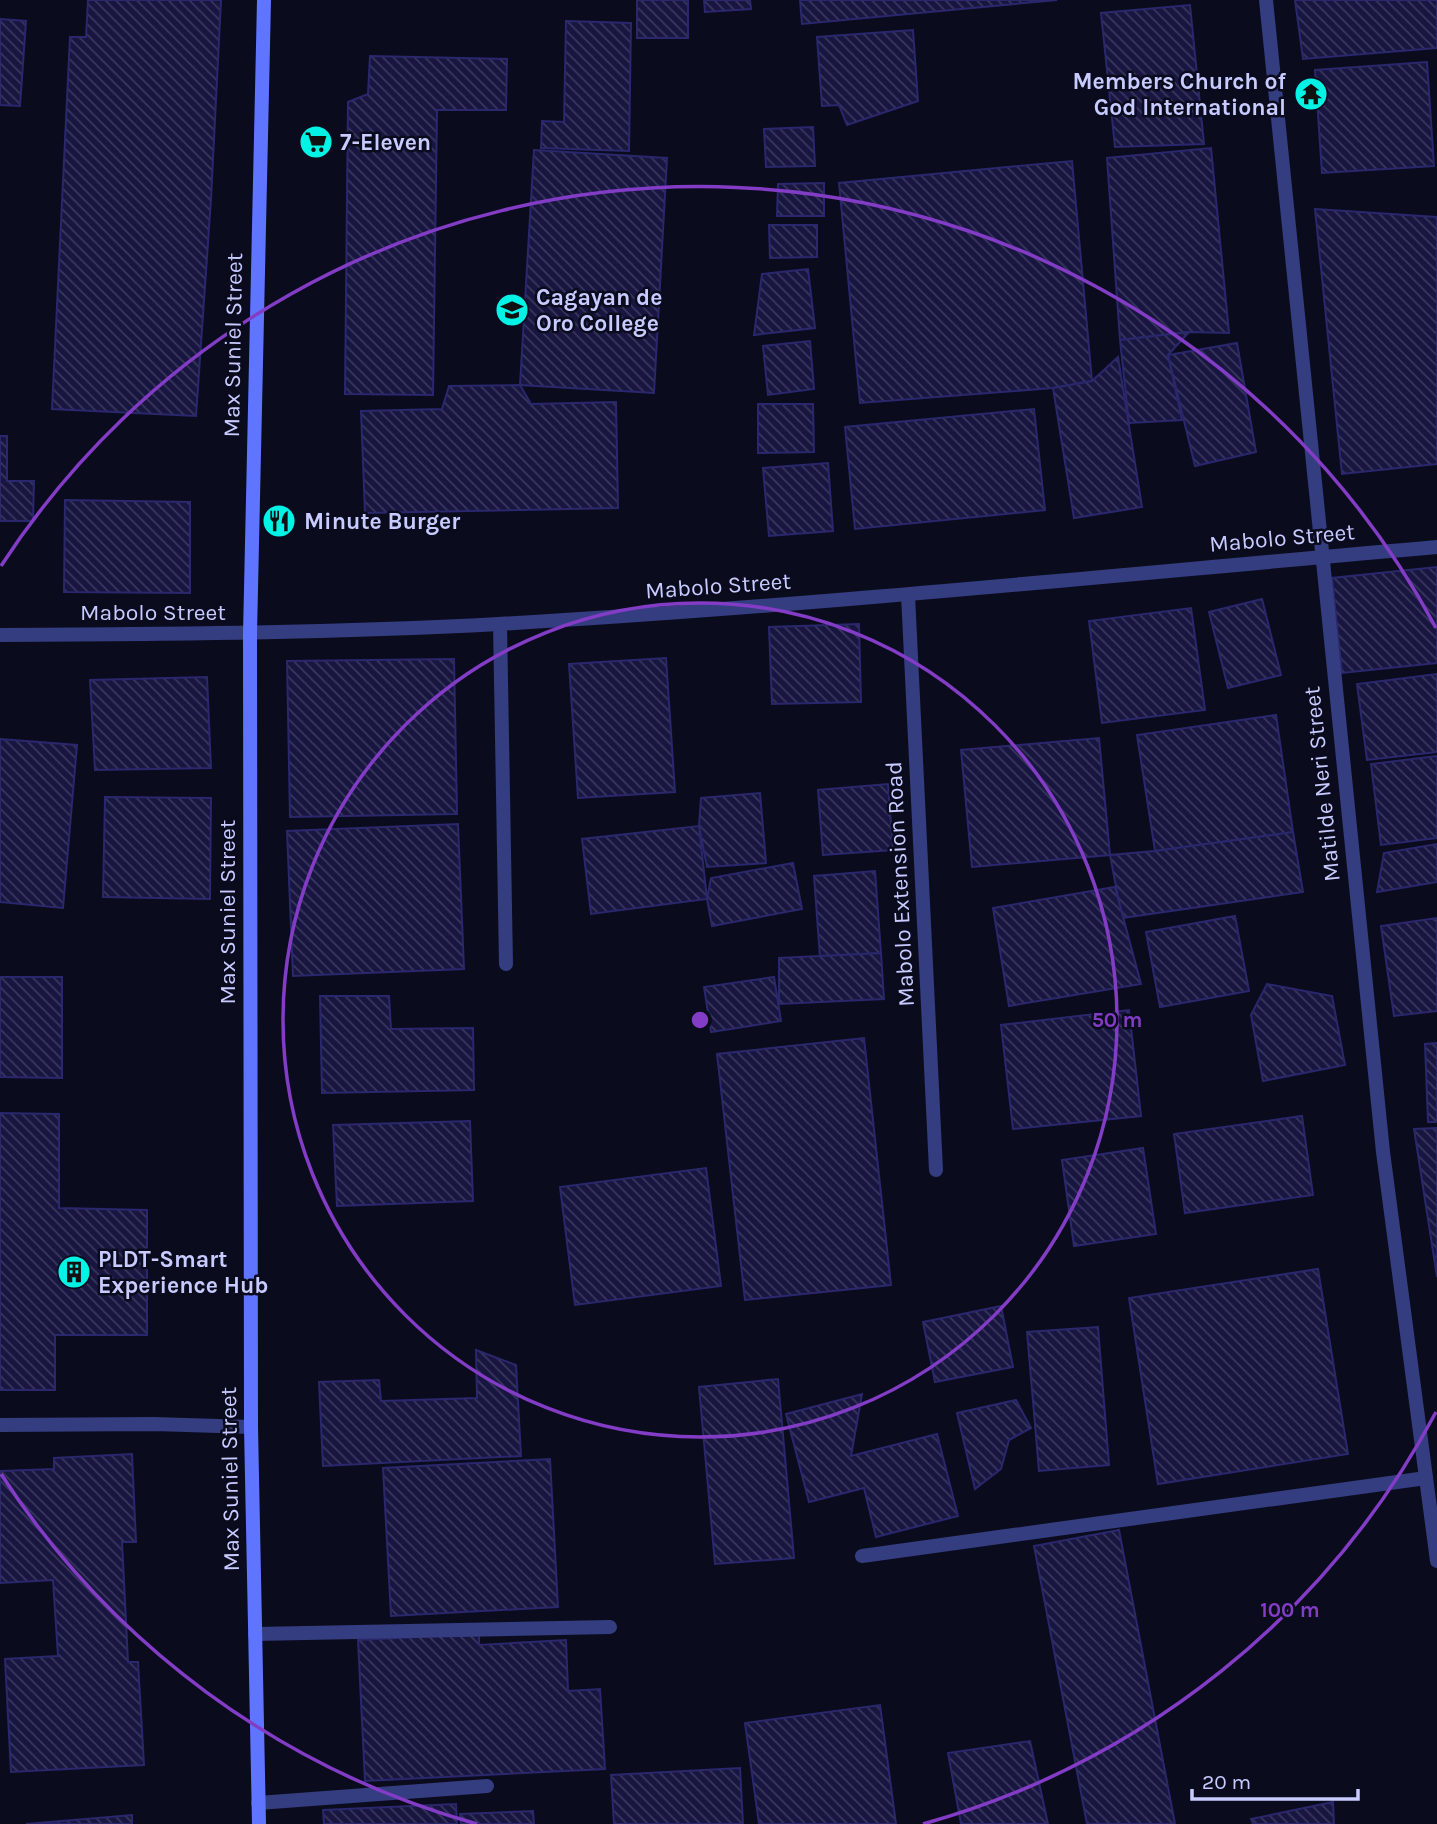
<svg xmlns="http://www.w3.org/2000/svg" width="1437" height="1824" font-family="Karla,sans-serif">
  <style>
    .building { fill: url(#building-back-hatch); stroke: #2a276d; stroke-width: 2 }
    .lines { fill: none; stroke-linecap: round; stroke-linejoin: round }
    .service { stroke: #343d7f; stroke-width: 14 }
    .minor { stroke: #343d7f; stroke-width: 14 }
    .secondary { stroke: #5f75ff; stroke-width: 14 }
    .ring { fill: none; stroke: #833cc5; stroke-width: 3.5 }
    .labels { text-anchor: middle; dominant-baseline: central; stroke-width: 5; stroke-linejoin: round; paint-order: stroke }
    .poi-label { font-size: 23px; font-weight: bold; fill: #c8cbff; stroke: #0b0b1e; text-anchor: start }
    .street-label { font-size: 23px; fill: #c8cbff; stroke: #0b0b1e }
    .centre { fill: #833cc5; stroke: #0b0b1e; stroke-width: 3.5 }
    .ring-label { font-size: 21px; text-anchor: middle; font-weight: bold; fill: #833cc5; stroke: #0b0b1e; stroke-width: 5; stroke-linejoin: round; paint-order: stroke }
  </style>
  <defs>
    <pattern id="building-back-hatch" width="6" height="6" patternUnits="userSpaceOnUse" patternTransform="scale(1.75)"><rect width="6" height="6" fill="#181640"/><path d="M-1 5l2 2M0 0l6 6M5-1l2 2" fill="none" stroke="#38375d"/></pattern>
  </defs>
  <rect width="100%" height="100%" fill="#0b0b1e"/>
  <g class="building">
    <path d="M 88,0 L 221,0 L 211,199 L 196,416 L 52,409 L 70,37 L 86,37 Z"/>
    <rect x="637" y="0" width="51" height="38"/>
    <path d="M 704,0 L 750,0 L 751,9 L 705,12 Z"/>
    <path d="M 800,0 L 1057,0 L 802,24 Z"/>
    <path d="M 1295,0 L 1437,0 L 1437,48 L 1303,59 Z"/>
    <path d="M 1190,5 L 1204,144 L 1115,147 L 1101,13 Z"/>
    <path d="M 0,19 L 26,21 L 20,106 L 0,105 Z"/>
    <path d="M 566,21 L 631,23 L 629,151 L 541,148 L 542,121 L 564,122 Z"/>
    <path d="M 913,30 L 918,101 L 847,125 L 839,105 L 822,106 L 817,37 Z"/>
    <path d="M 370,56 L 507,59 L 506,110 L 437,110 L 433,395 L 345,394 L 348,102 L 368,94 Z"/>
    <path d="M 1427,62 L 1434,166 L 1322,173 L 1315,70 Z"/>
    <path d="M 813,127 L 815,166 L 766,167 L 764,129 Z"/>
    <path d="M 1211,148 L 1229,333 L 1189,332 L 1120,340 L 1107,158 Z"/>
    <path d="M 534,150 L 667,158 L 654,393 L 520,385 Z"/>
    <path d="M 1072,161 L 1092,381 L 1053,388 L 860,403 L 839,183 Z"/>
    <path d="M 824,183 L 824,216 L 777,216 L 778,184 Z"/>
    <path d="M 1315,209 L 1437,217 L 1437,464 L 1342,474 Z"/>
    <path d="M 769,225 L 817,225 L 817,257 L 770,258 Z"/>
    <path d="M 808,269 L 815,328 L 754,335 L 762,274 Z"/>
    <path d="M 1189,332 L 1168,355 L 1182,420 L 1129,423 L 1120,340 Z"/>
    <path d="M 810,341 L 814,389 L 768,395 L 763,346 Z"/>
    <path d="M 1237,343 L 1256,452 L 1195,466 L 1168,355 Z"/>
    <path d="M 1118,357 L 1142,507 L 1074,518 L 1053,388 L 1092,381 Z"/>
    <path d="M 520,385 L 531,404 L 616,402 L 618,508 L 365,513 L 361,411 L 442,409 L 449,386 Z"/>
    <path d="M 758,404 L 813,404 L 814,452 L 758,453 Z"/>
    <path d="M 1034,409 L 1045,510 L 855,529 L 845,427 Z"/>
    <path d="M 0,436 L 7,436 L 7,481 L 34,481 L 33,521 L 0,521 Z"/>
    <path d="M 828,463 L 833,531 L 769,536 L 763,468 Z"/>
    <path d="M 65,500 L 190,502 L 190,593 L 64,592 Z"/>
    <path d="M 1437,567 L 1437,663 L 1342,673 L 1332,578 Z"/>
    <path d="M 1262,599 L 1281,675 L 1228,688 L 1209,612 Z"/>
    <path d="M 1191,608 L 1205,710 L 1102,723 L 1089,621 Z"/>
    <path d="M 859,624 L 861,702 L 772,704 L 769,627 Z"/>
    <path d="M 666,658 L 675,792 L 578,798 L 569,664 Z"/>
    <path d="M 454,659 L 457,814 L 290,817 L 287,661 Z"/>
    <path d="M 1437,674 L 1437,752 L 1367,760 L 1357,684 Z"/>
    <path d="M 207,677 L 211,768 L 95,770 L 90,680 Z"/>
    <path d="M 1276,715 L 1293,832 L 1155,851 L 1137,735 Z"/>
    <path d="M 1099,738 L 1110,855 L 972,867 L 961,750 Z"/>
    <path d="M 0,739 L 77,745 L 63,908 L 0,902 Z"/>
    <path d="M 1437,756 L 1437,838 L 1381,845 L 1371,764 Z"/>
    <path d="M 888,784 L 893,850 L 823,855 L 818,790 Z"/>
    <path d="M 760,793 L 766,863 L 707,867 L 699,826 L 701,798 Z"/>
    <path d="M 105,797 L 211,798 L 210,899 L 103,897 Z"/>
    <path d="M 458,824 L 464,969 L 293,976 L 287,831 Z"/>
    <path d="M 699,826 L 707,899 L 591,914 L 582,839 Z"/>
    <path d="M 1293,832 L 1303,892 L 1122,918 L 1110,855 L 1155,851 Z"/>
    <path d="M 1437,844 L 1437,882 L 1377,892 L 1384,853 Z"/>
    <path d="M 793,863 L 802,909 L 712,926 L 707,899 L 711,878 Z"/>
    <path d="M 875,871 L 881,953 L 820,957 L 814,876 Z"/>
    <path d="M 1115,887 L 1141,984 L 1009,1006 L 993,908 Z"/>
    <path d="M 1235,916 L 1249,991 L 1160,1007 L 1146,932 Z"/>
    <path d="M 1437,918 L 1437,1011 L 1394,1016 L 1381,926 Z"/>
    <path d="M 881,953 L 884,999 L 779,1004 L 779,958 Z"/>
    <path d="M 0,977 L 62,977 L 62,1078 L 0,1077 Z"/>
    <path d="M 774,977 L 781,1021 L 711,1032 L 704,987 Z"/>
    <path d="M 1267,984 L 1332,996 L 1345,1065 L 1263,1081 L 1251,1015 Z"/>
    <path d="M 320,996 L 389,996 L 391,1029 L 473,1028 L 474,1090 L 322,1093 Z"/>
    <path d="M 1129,1010 L 1141,1116 L 1013,1129 L 1001,1025 Z"/>
    <path d="M 864,1038 L 891,1285 L 745,1300 L 717,1054 Z"/>
    <path d="M 1437,1043 L 1437,1122 L 1428,1122 L 1425,1044 Z"/>
    <path d="M 0,1113 L 59,1114 L 59,1208 L 147,1210 L 147,1335 L 55,1335 L 55,1390 L 0,1390 Z"/>
    <path d="M 1302,1116 L 1313,1195 L 1185,1213 L 1174,1134 Z"/>
    <path d="M 470,1121 L 473,1201 L 337,1206 L 333,1125 Z"/>
    <path d="M 1437,1128 L 1437,1277 L 1414,1129 Z"/>
    <path d="M 1143,1148 L 1156,1234 L 1074,1246 L 1062,1160 Z"/>
    <path d="M 706,1168 L 721,1286 L 575,1305 L 560,1187 Z"/>
    <path d="M 1318,1269 L 1348,1454 L 1158,1484 L 1129,1298 Z"/>
    <path d="M 1001,1306 L 1013,1367 L 935,1382 L 923,1322 Z"/>
    <path d="M 1098,1327 L 1109,1465 L 1039,1471 L 1027,1332 Z"/>
    <path d="M 476,1350 L 516,1365 L 521,1456 L 323,1466 L 319,1382 L 379,1380 L 381,1401 L 477,1398 Z"/>
    <path d="M 778,1379 L 794,1558 L 715,1564 L 699,1387 Z"/>
    <path d="M 862,1394 L 851,1456 L 937,1434 L 958,1516 L 876,1537 L 864,1488 L 809,1502 L 786,1414 Z"/>
    <path d="M 1016,1400 L 1031,1428 L 1009,1440 L 1001,1469 L 975,1489 L 957,1413 Z"/>
    <path d="M 132,1454 L 136,1542 L 122,1542 L 128,1662 L 138,1662 L 144,1765 L 11,1772 L 5,1659 L 58,1656 L 53,1580 L 0,1583 L 0,1471 L 54,1469 L 54,1458 Z"/>
    <path d="M 550,1459 L 558,1607 L 391,1616 L 383,1468 Z"/>
    <path d="M 1119,1530 L 1175,1824 L 1087,1824 L 1034,1546 Z"/>
    <path d="M 479,1634 L 479,1645 L 566,1640 L 568,1691 L 600,1689 L 605,1769 L 365,1781 L 358,1640 Z"/>
    <path d="M 880,1705 L 896,1824 L 759,1824 L 745,1723 Z"/>
    <path d="M 1030,1741 L 1048,1824 L 961,1824 L 948,1753 Z"/>
    <path d="M 740,1768 L 743,1824 L 614,1824 L 611,1775 Z"/>
    <path d="M 1333,1802 L 1334,1824 L 1253,1824 L 1251,1819 Z"/>
    <path d="M 456,1804 L 457,1824 L 324,1824 L 323,1810 Z"/>
    <path d="M 533,1811 L 534,1824 L 461,1824 L 460,1814 Z"/>
    <path d="M 132,1815 L 132,1824 L 26,1824 Z"/>
  </g>
  <g class="lines">
    <g class="service">
      <path d="M 0,1425 L 154,1424 L 251,1427"/>
      <path d="M 255,1634 L 610,1627"/>
      <path d="M 258,1803 L 487,1786"/>
    </g>
    <g class="minor">
      <path d="M 1266,0 L 1383,1152 L 1437,1561"/>
      <path d="M 908,595 L 936,1170"/>
      <path d="M 500,624 L 506,964"/>
      <path d="M 0,635 C 167,634 333,633 499,624 C 812,606 1125,574 1437,547"/>
      <path d="M 862,1556 L 1426,1478"/>
    </g>
    <path class="secondary" d="M 259,1824 L 251,1427 L 250,634 L 264,0"/>
  </g>
  <g class="ring">
    <circle cx="700" cy="1020" r="417"/>
    <path d="M1436 1412A834 834 0 0 1 923 1824M477 1824A834 834 0 0 1 1 1474M1 566A834 834 0 0 1 1436 628"/>
  </g>
  <defs>
    <symbol id="temple-disc" viewBox="-11 -11 22 22"><circle r="9.5" fill="#00f3e5" stroke="#0b0b1e"/><path d="M0-6L5-2H3V0L6.5 2.5H4V6H1.5V3h-3V6H-4V2.5H-6.5L-3 0V-2H-5Z" fill="#111"/></symbol>
    <symbol id="supermarket-disc" viewBox="-11 -11 22 22"><circle r="9.5" fill="#00f3e5" stroke="#0b0b1e"/><path d="M-6-5.5h2.5l.6 2H6L4.5 2H-2.5L-4.4-4H-6ZM-1.5 3.2a1.3 1.3 0 1 0 .1 0ZM3 3.2a1.3 1.3 0 1 0 .1 0Z" fill="#111"/></symbol>
    <symbol id="university-disc" viewBox="-11 -11 22 22"><circle r="9.5" fill="#00f3e5" stroke="#0b0b1e"/><path d="M0-5L7-2L0 1L-7-2ZM-4 1L0 2.5L4 1V4Q0 6-4 4Z" fill="#111"/></symbol>
    <symbol id="restaurant-disc" viewBox="-11 -11 22 22"><circle r="9.5" fill="#00f3e5" stroke="#0b0b1e"/><path d="M-5-6h1v4h1v-4h1v4h1v-4h1v5L-1.5 .5V6h-2V.5L-5-1ZM5-6V6H3V1.5H1.5Q1.5-4 5-6Z" fill="#111"/></symbol>
    <symbol id="building-disc" viewBox="-11 -11 22 22"><circle r="9.5" fill="#00f3e5" stroke="#0b0b1e"/><path d="M-4-6H4V6H1V3H-1V6H-4ZM-2.5-4.3h1.7v1.8h-1.7ZM.8-4.3h1.7v1.8H.8ZM-2.5-1h1.7V.8h-1.7ZM.8-1h1.7V.8H.8Z" fill="#111"/></symbol>
  </defs>
  <g fill-rule="evenodd">
    <use href="#temple-disc" x="1292" y="75" width="38" height="38"/>
    <use href="#supermarket-disc" x="297" y="123" width="38" height="38"/>
    <use href="#university-disc" x="493" y="291" width="38" height="38"/>
    <use href="#restaurant-disc" x="260" y="502" width="38" height="38"/>
    <use href="#building-disc" x="55" y="1253" width="38" height="38"/>
  </g>
  <g class="labels">
    <g class="poi-label">
      <text x="1286" y="81" text-anchor="end">Members Church of<tspan x="1286" dy="26">God International</tspan></text>
      <text x="340" y="142">7-Eleven</text>
      <text x="536" y="297">Cagayan de<tspan x="536" dy="26">Oro College</tspan></text>
      <text x="304" y="521">Minute Burger</text>
      <text x="98" y="1259">PLDT-Smart<tspan x="98" dy="26">Experience Hub</tspan></text>
    </g>
    <g class="street-label">
      <text transform="translate(233 345) rotate(-89)">Max Suniel Street</text>
      <text transform="translate(1282 538) rotate(-5)">Mabolo Street</text>
      <text transform="translate(718 586) rotate(-4)">Mabolo Street</text>
      <text x="153" y="612">Mabolo Street</text>
      <text transform="translate(1322 784) rotate(-96)">Matilde Neri Street</text>
      <text transform="translate(900 884) rotate(-93)">Mabolo Extension Road</text>
      <text transform="translate(227 912) rotate(-90)">Max Suniel Street</text>
      <text transform="translate(230 1479) rotate(-91)">Max Suniel Street</text>
    </g>
  </g>
  <circle cx="700" cy="1020" r="10" class="centre"/>
  <g class="ring-label">
    <text x="1117" y="1027">50 m</text>
    <text x="1290" y="1617">100 m</text>
  </g>
  <path d="M1192 1789v10h166v-10" fill="none" stroke="#c8cbff" stroke-width="3.5"/>
  <text x="1202" y="1789" font-size="21" fill="#c8cbff" stroke="#0b0b1e" stroke-width="5" paint-order="stroke">20 m</text>
</svg>
